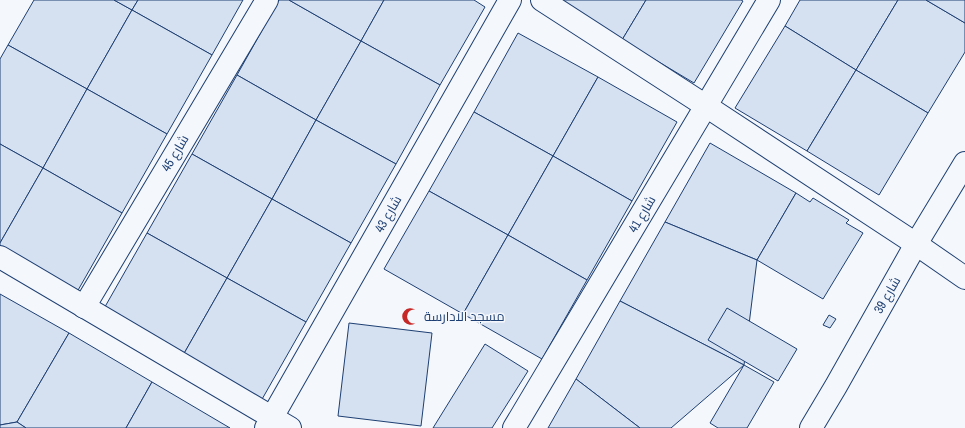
<svg xmlns="http://www.w3.org/2000/svg" width="965" height="428" font-family="'Archivo Narrow',Cairo,sans-serif">
  <style>
    .building { fill: #d5e0f0; stroke: #1d3f73 }
    .lines { fill: none; stroke-linecap: round; stroke-linejoin: round }
    .minor-casing { stroke: #1d3f73; stroke-width: 24 }
    .tertiary-casing { stroke: #1d3f73; stroke-width: 24 }
    .minor { stroke: #f4f7fb; stroke-width: 22 }
    .tertiary { stroke: #f4f7fb; stroke-width: 22 }
    .labels { text-anchor: middle; dominant-baseline: central; stroke-width: 3; stroke-linejoin: round; paint-order: stroke }
    .street-label { font-size: 13px; fill: #1d3f73; stroke: #f4f7fb }
    .poi-label { font-size: 13px; fill: #1d3f73; stroke: #f4f7fb; text-anchor: start }
  </style>
  <rect width="100%" height="100%" fill="#f4f7fb"/>
  <g class="building">
    <path d="M 34,0 L 114,0 L 132,10 L 87,89 L 8,45 Z"/>
    <path d="M 114,0 L 138,0 L 132,10 Z"/>
    <path d="M 138,0 L 243,0 L 212,55 L 132,10 Z"/>
    <path d="M 279,0 L 289,0 L 361,41 L 316,120 L 237,75 Z"/>
    <path d="M 289,0 L 384,0 L 361,41 Z"/>
    <path d="M 384,0 L 474,0 L 485,7 L 440,85 L 361,41 Z"/>
    <path d="M 555,0 L 646,0 L 622,40 Z"/>
    <path d="M 646,0 L 741,0 L 743,1 L 694,83 L 622,40 Z"/>
    <path d="M 800,0 L 898,0 L 856,70 L 785,26 Z"/>
    <path d="M 898,0 L 926,0 L 965,23 L 965,52 L 928,113 L 856,70 Z"/>
    <path d="M 926,0 L 965,0 L 965,23 Z"/>
    <path d="M 132,10 L 212,55 L 167,134 L 87,89 Z"/>
    <path d="M 785,26 L 856,70 L 807,151 L 735,108 Z"/>
    <path d="M 518,33 L 598,77 L 553,156 L 474,112 Z"/>
    <path d="M 361,41 L 440,85 L 396,164 L 316,120 Z"/>
    <path d="M 8,45 L 87,89 L 43,168 L 0,144 L 0,59 Z"/>
    <path d="M 856,70 L 928,113 L 879,195 L 807,151 Z"/>
    <path d="M 237,75 L 316,120 L 272,199 L 192,154 Z"/>
    <path d="M 598,77 L 677,122 L 632,201 L 553,156 Z"/>
    <path d="M 87,89 L 167,134 L 122,213 L 43,168 Z"/>
    <path d="M 474,112 L 553,156 L 508,235 L 429,191 Z"/>
    <path d="M 316,120 L 396,164 L 351,243 L 272,199 Z"/>
    <path d="M 710,143 L 796,193 L 757,260 L 665,222 Z"/>
    <path d="M 0,144 L 43,168 L 0,243 Z"/>
    <path d="M 192,154 L 272,199 L 227,278 L 147,233 Z"/>
    <path d="M 553,156 L 632,201 L 587,280 L 508,235 Z"/>
    <path d="M 43,168 L 122,213 L 77,292 L 0,249 L 0,243 Z"/>
    <path d="M 429,191 L 508,235 L 463,314 L 384,269 Z"/>
    <path d="M 796,193 L 810,202 L 813,198 L 849,220 L 846,223 L 863,233 L 823,299 L 757,260 Z"/>
    <path d="M 272,199 L 351,243 L 306,322 L 227,278 Z"/>
    <path d="M 665,222 L 757,260 L 744,365 L 620,301 Z"/>
    <path d="M 147,233 L 227,278 L 182,357 L 102,312 Z"/>
    <path d="M 508,235 L 587,280 L 542,359 L 463,314 Z"/>
    <path d="M 227,278 L 306,322 L 261,401 L 182,357 Z"/>
    <path d="M 0,294 L 69,333 L 17,422 L 0,425 Z"/>
    <path d="M 620,301 L 744,365 L 671,428 L 640,428 L 576,379 Z"/>
    <path d="M 727,308 L 797,349 L 778,381 L 708,340 Z"/>
    <path d="M 829,315 L 836,319 L 830,328 L 823,325 Z"/>
    <path d="M 349,323 L 432,333 L 421,426 L 338,416 Z"/>
    <path d="M 69,333 L 152,382 L 126,428 L 26,428 L 17,422 Z"/>
    <path d="M 485,344 L 528,371 L 492,428 L 433,428 Z"/>
    <path d="M 744,365 L 774,382 L 747,428 L 718,428 L 710,423 Z"/>
    <path d="M 576,379 L 640,428 L 548,428 Z"/>
    <path d="M 152,382 L 230,428 L 126,428 Z"/>
    <path d="M 17,422 L 26,428 L 0,428 L 0,425 Z"/>
  </g>
  <g class="lines">
    <defs>
      <g id="minor">
        <path d="M 542,0 L 706,106 L 916,244 L 965,278"/>
        <path d="M 0,257 L 290,428"/>
        <path d="M 84,307 L 267,0"/>
        <path d="M 266,428 L 510,0"/>
        <path d="M 514,428 L 769,0"/>
      </g>
      <path id="tertiary" d="M 811,428 L 836,386 L 916,244 L 965,163"/>
    </defs>
    <use href="#minor" class="minor-casing"/>
    <use href="#tertiary" class="tertiary-casing"/>
    <use href="#minor" class="minor"/>
    <use href="#tertiary" class="tertiary"/>
  </g>
  <defs>
    <symbol id="mosque-bare" viewBox="-9 -9 18 18"><path d="M3.5-4.9A6 6 0 1 0 3.5 4.9A5 5 0 1 1 3.5-4.9Z" fill="#c62828" stroke="#f4f7fb" stroke-width="2.5" paint-order="stroke"/></symbol>
  </defs>
  <g fill-rule="evenodd">
    <use href="#mosque-bare" x="398" y="304" width="25" height="25"/>
  </g>
  <g class="labels">
    <g class="street-label">
      <text transform="translate(175 153) rotate(-59)">شارع 45</text>
      <text transform="translate(388 214) rotate(-60)">شارع 43</text>
      <text transform="translate(642 214) rotate(-59)">شارع 41</text>
      <text transform="translate(887 295) rotate(-60)">شارع 39</text>
    </g>
    <g class="poi-label">
      <text x="424" y="316">مسجد الادارسة</text>
    </g>
  </g>
</svg>
